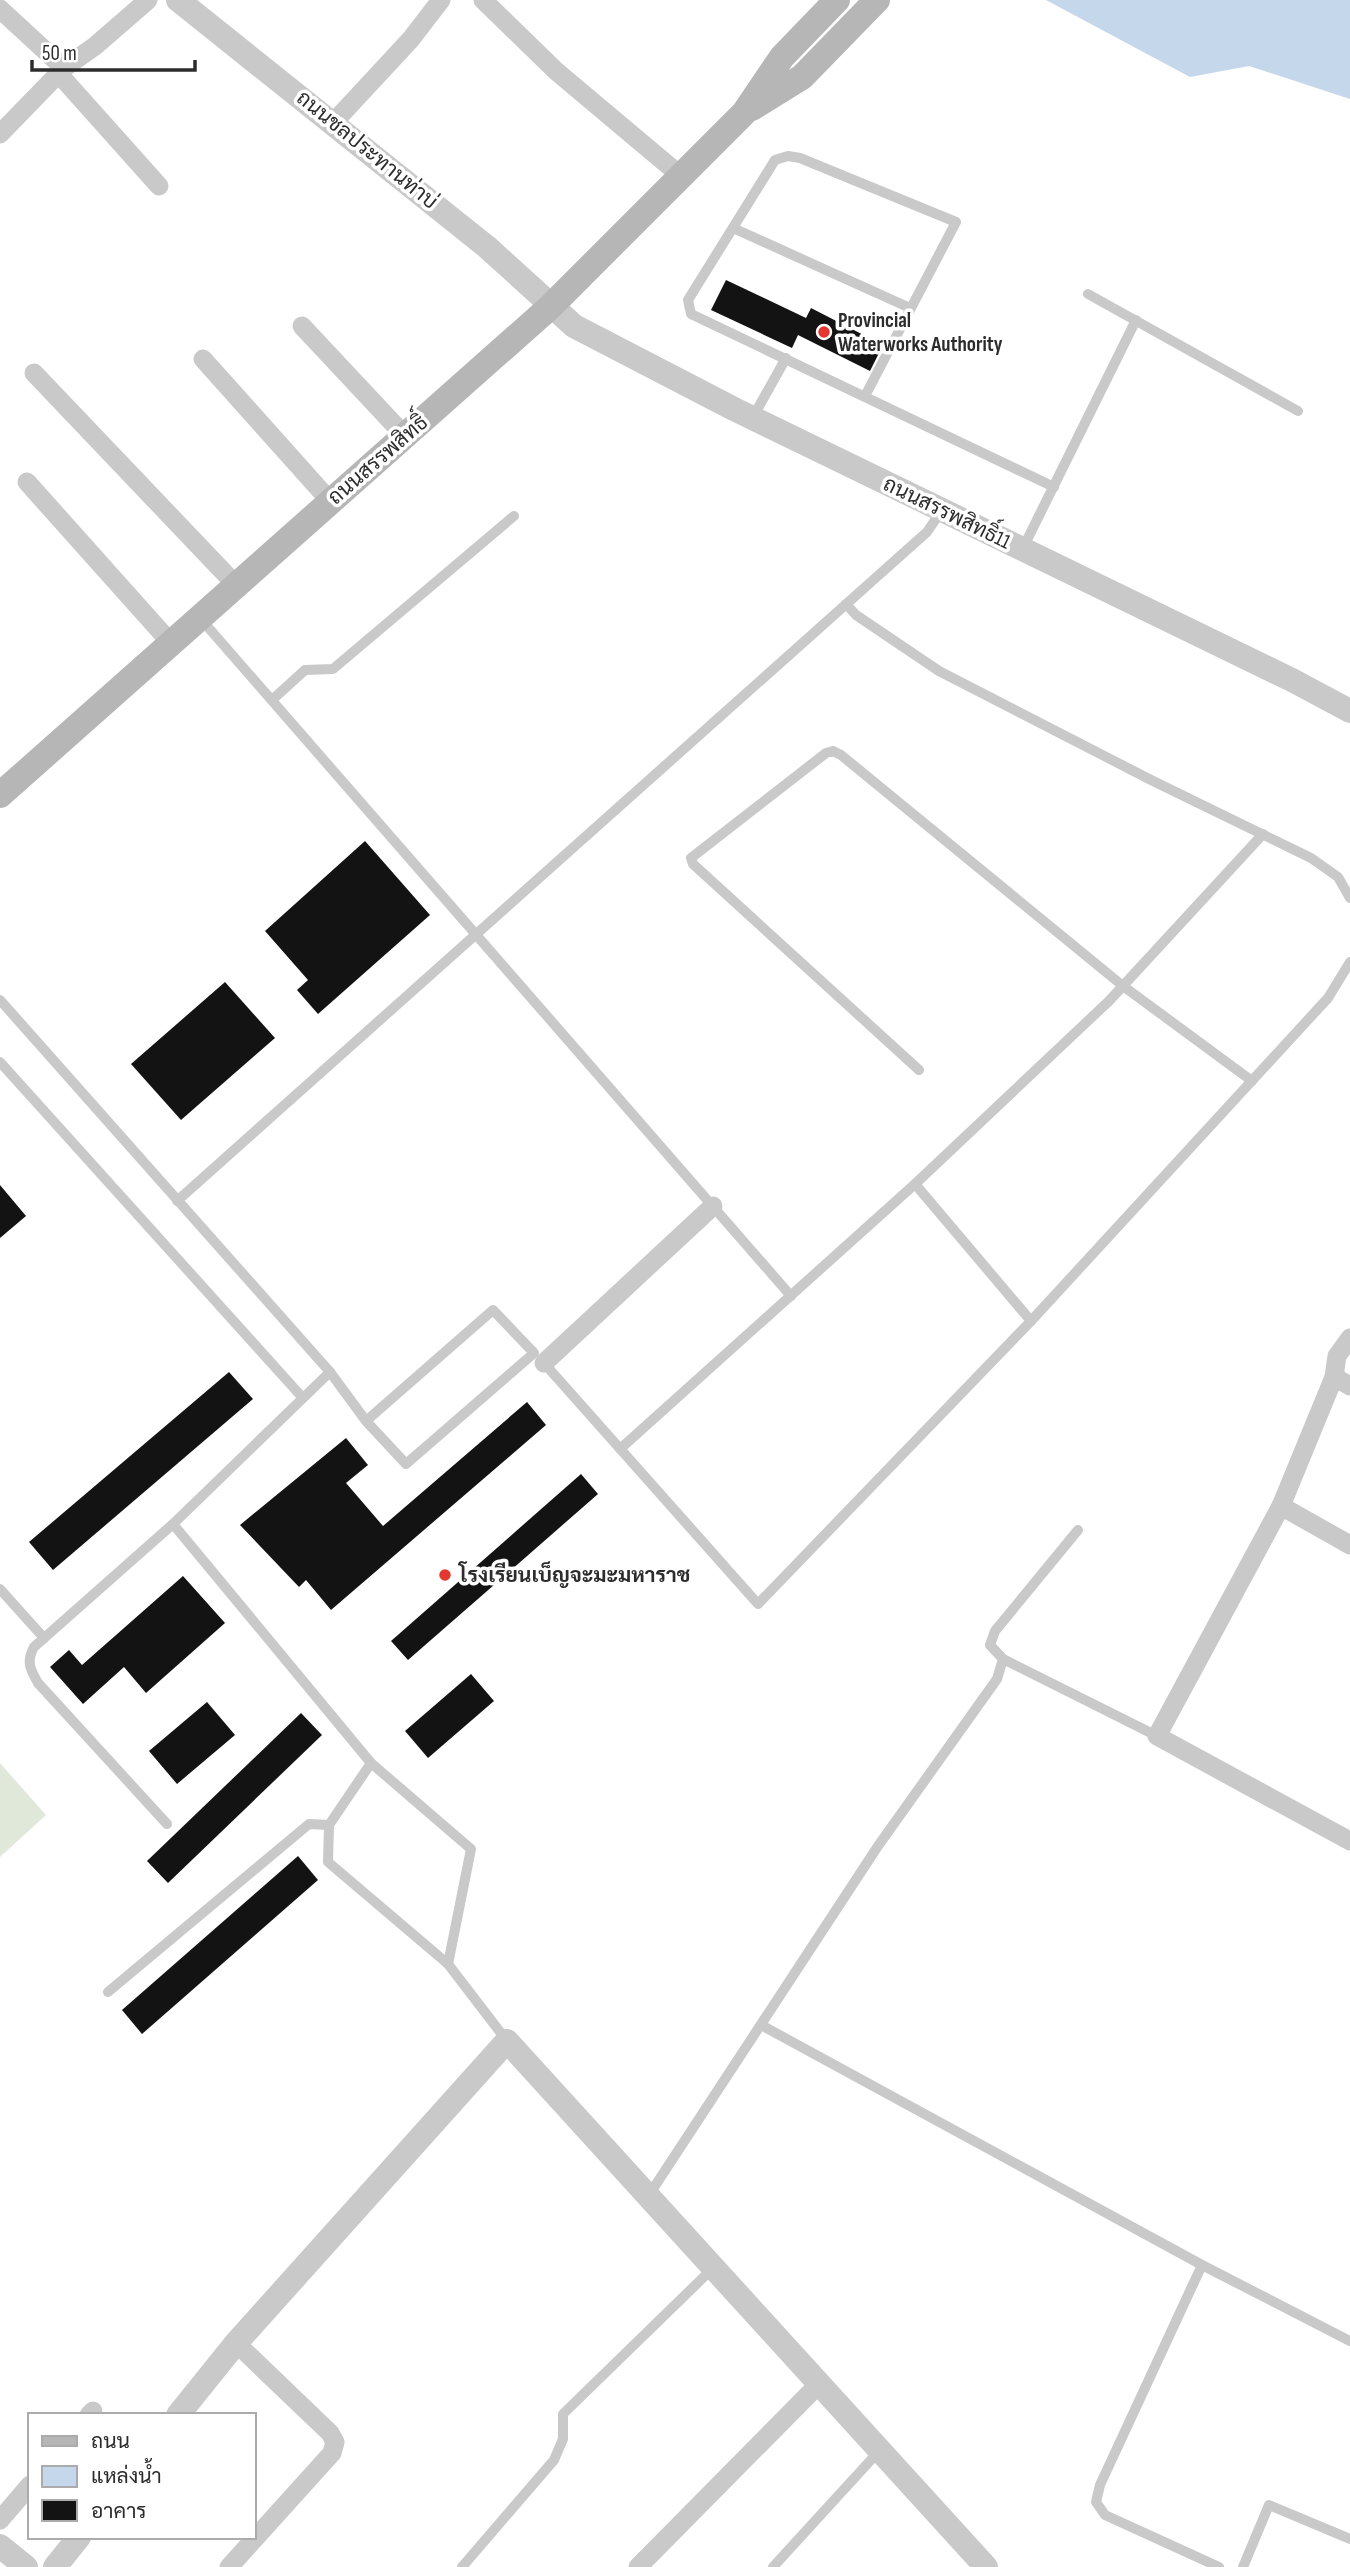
<svg xmlns="http://www.w3.org/2000/svg" width="1350" height="2567" font-family="'Sofia Sans Condensed',Sarabun,sans-serif">
  <style>
    .green { fill: #e0e9d9 }
    .water { fill: #c5d7ea }
    .building { fill: #131313 }
    .lines { fill: none; stroke-linecap: round; stroke-linejoin: round }
    .service { stroke: #c9c9c9; stroke-width: 10 }
    .minor { stroke: #c9c9c9; stroke-width: 19 }
    .tertiary { stroke: #c9c9c9; stroke-width: 24 }
    .secondary { stroke: #b6b6b6; stroke-width: 26 }
    .poi-dot { fill: #e2382f; stroke: #fff; stroke-width: 2.5 }
    .labels { text-anchor: middle; dominant-baseline: central; stroke-width: 7; stroke-linejoin: round; paint-order: stroke }
    .street-label { font-size: 21px; fill: #2c2c2c; stroke: #fff }
    .poi-label { font-size: 21px; font-weight: bold; fill: #2c2c2c; stroke: #fff; text-anchor: start }
  </style>
  <rect width="100%" height="100%" fill="#fff"/>
  <path class="green" d="M 0,1763 L 46,1815 L 0,1857 Z"/>
  <path class="water" d="M 1046,0 L 1350,0 L 1350,99 L 1249,66 L 1190,77 Z"/>
  <g class="building">
    <path d="M 726,280 L 806,318 L 811,308 L 883,345 L 870,371 L 798,335 L 792,348 L 711,310 Z"/>
    <path d="M 365,841 L 430,915 L 318,1014 L 297,990 L 308,980 L 265,931 Z"/>
    <path d="M 225,982 L 275,1038 L 181,1120 L 131,1064 Z"/>
    <path d="M 0,1185 L 26,1216 L 0,1238 Z"/>
    <path d="M 229,1372 L 253,1399 L 53,1570 L 29,1542 Z"/>
    <path d="M 527,1402 L 546,1425 L 331,1610 L 306,1580 L 299,1587 L 240,1525 L 346,1438 L 368,1465 L 346,1483 L 383,1526 Z"/>
    <path d="M 581,1474 L 598,1494 L 408,1660 L 391,1641 Z"/>
    <path d="M 183,1576 L 225,1623 L 146,1693 L 124,1667 L 83,1704 L 50,1667 L 69,1650 L 82,1665 Z"/>
    <path d="M 471,1674 L 494,1701 L 428,1758 L 405,1731 Z"/>
    <path d="M 207,1702 L 235,1735 L 177,1784 L 149,1751 Z"/>
    <path d="M 301,1713 L 322,1735 L 168,1883 L 147,1861 Z"/>
    <path d="M 298,1856 L 318,1880 L 142,2034 L 122,2010 Z"/>
  </g>
  <g class="lines">
    <g class="service">
      <path d="M 733,228 L 910,308"/>
      <path d="M 1088,294 L 1298,411"/>
      <path d="M 865,396 L 956,222 L 800,158 L 788,156 L 775,160 L 688,300 L 691,314 L 1054,487"/>
      <path d="M 753,417 L 786,358"/>
      <path d="M 1023,548 L 1136,320"/>
      <path d="M 846,604 L 856,615 L 939,671 L 1151,780 L 1311,858 L 1338,877 L 1350,898"/>
      <path d="M 200,618 L 791,1296"/>
      <path d="M 272,700 L 305,670 L 333,669 L 514,516"/>
      <path d="M 0,1000 L 330,1372 L 366,1421 L 406,1464 L 534,1353 L 493,1310 L 366,1421"/>
      <path d="M 0,1062 L 302,1397"/>
      <path d="M 919,1070 L 693,864 L 691,858 L 826,753 L 833,751 L 841,755 L 1123,986 L 1252,1081"/>
      <path d="M 177,1201 L 927,532 L 942,510"/>
      <path d="M 1031,1321 L 1328,998 L 1350,962"/>
      <path d="M 543,1362 L 758,1604 L 1031,1321 L 915,1184"/>
      <path d="M 620,1449 L 915,1184 L 1109,1001 L 1263,834"/>
      <path d="M 0,1589 L 44,1638"/>
      <path d="M 1003,1659 L 1157,1736"/>
      <path d="M 167,1824 L 38,1683 C 30,1669 26,1662 34,1647 L 173,1524"/>
      <path d="M 329,1825 L 328,1862 L 448,1964 L 471,1849 L 371,1763 L 173,1524 L 330,1372"/>
      <path d="M 448,1964 L 507,2041"/>
      <path d="M 108,1992 L 309,1824 L 329,1825 L 371,1763"/>
      <path d="M 761,2025 L 1202,2265 L 1350,2341"/>
      <path d="M 649,2195 L 878,1846 L 997,1679 L 1003,1659 L 990,1645 L 995,1631 L 1078,1530"/>
      <path d="M 1202,2265 L 1100,2485 L 1096,2502 L 1105,2515 L 1219,2567"/>
      <path d="M 462,2567 L 554,2460 L 563,2439 L 563,2414 L 712,2269"/>
      <path d="M 773,2567 L 880,2450"/>
      <path d="M 1243,2567 L 1269,2505 L 1350,2539"/>
    </g>
    <g class="minor">
      <path d="M 483,0 L 556,71 L 681,176"/>
      <path d="M 0,9 L 64,68"/>
      <path d="M 58,73 L 159,186"/>
      <path d="M 334,122 L 411,39 L 441,0"/>
      <path d="M 0,134 L 64,68 L 95,46 L 148,0"/>
      <path d="M 302,326 L 405,436"/>
      <path d="M 203,359 L 330,501"/>
      <path d="M 34,373 L 236,585"/>
      <path d="M 27,482 L 170,642"/>
      <path d="M 544,1363 L 713,1206"/>
      <path d="M 1334,1377 L 1337,1356 L 1350,1338"/>
      <path d="M 1350,1386 L 1334,1377 L 1281,1506 L 1157,1736 L 1350,1841"/>
      <path d="M 1281,1506 L 1350,1545"/>
      <path d="M 89,2415 L 93,2411"/>
      <path d="M 0,2520 L 30,2485"/>
      <path d="M 229,2567 L 332,2453 L 335,2442 L 330,2433 L 236,2343"/>
      <path d="M 638,2567 L 819,2384"/>
    </g>
    <g class="tertiary">
      <path d="M 178,0 L 487,247 L 574,326 L 734,409 L 1292,680 L 1350,711"/>
      <path d="M 178,2415 L 236,2343 L 507,2041 L 986,2567"/>
      <path d="M 0,2546 L 26,2567"/>
      <path d="M 55,2567 L 79,2537"/>
    </g>
    <g class="secondary">
      <path d="M 752,108 L 802,77 L 877,0"/>
      <path d="M 0,795 L 550,307 L 744,113 L 782,57 L 837,0"/>
    </g>
  </g>
  <g class="poi-dot">
    <circle cx="824" cy="332" r="7"/>
    <circle cx="445" cy="1575" r="7"/>
  </g>
  <g class="labels">
    <g class="street-label">
      <text transform="translate(367 150) rotate(39)">ถนนชลประทานท่าบ่</text>
      <text transform="translate(378 460) rotate(-41)">ถนนสรรพสิทธิ์</text>
      <text transform="translate(947 513) rotate(26)">ถนนสรรพสิทธิ์11</text>
    </g>
    <g class="poi-label">
      <text x="838" y="320">Provincial<tspan x="838" dy="24">Waterworks Authority</tspan></text>
      <text x="459" y="1575">โรงเรียนเบ็ญจะมะมหาราช</text>
    </g>
  </g>
  <rect x="28" y="2413" width="228" height="126" fill="#ffffff" stroke="#ababab" stroke-width="2"/>
  <rect x="42" y="2436" width="35" height="10" fill="#b6b6b6" stroke="#ababab" stroke-width="2"/>
  <text x="91" y="2448" font-size="21" fill="#2c2c2c">ถนน</text>
  <rect x="42" y="2466" width="35" height="21" fill="#c5d7ea" stroke="#ababab" stroke-width="2"/>
  <text x="91" y="2483" font-size="21" fill="#2c2c2c">แหล่งน้ำ</text>
  <rect x="42" y="2500" width="35" height="21" fill="#131313" stroke="#ababab" stroke-width="2"/>
  <text x="91" y="2518" font-size="21" fill="#2c2c2c">อาคาร</text>
  <path d="M32 60v10h163v-10" fill="none" stroke="#2c2c2c" stroke-width="3.5"/>
  <text x="42" y="60" font-size="21" fill="#2c2c2c" stroke="#ffffff" stroke-width="5" paint-order="stroke">50 m</text>
</svg>
